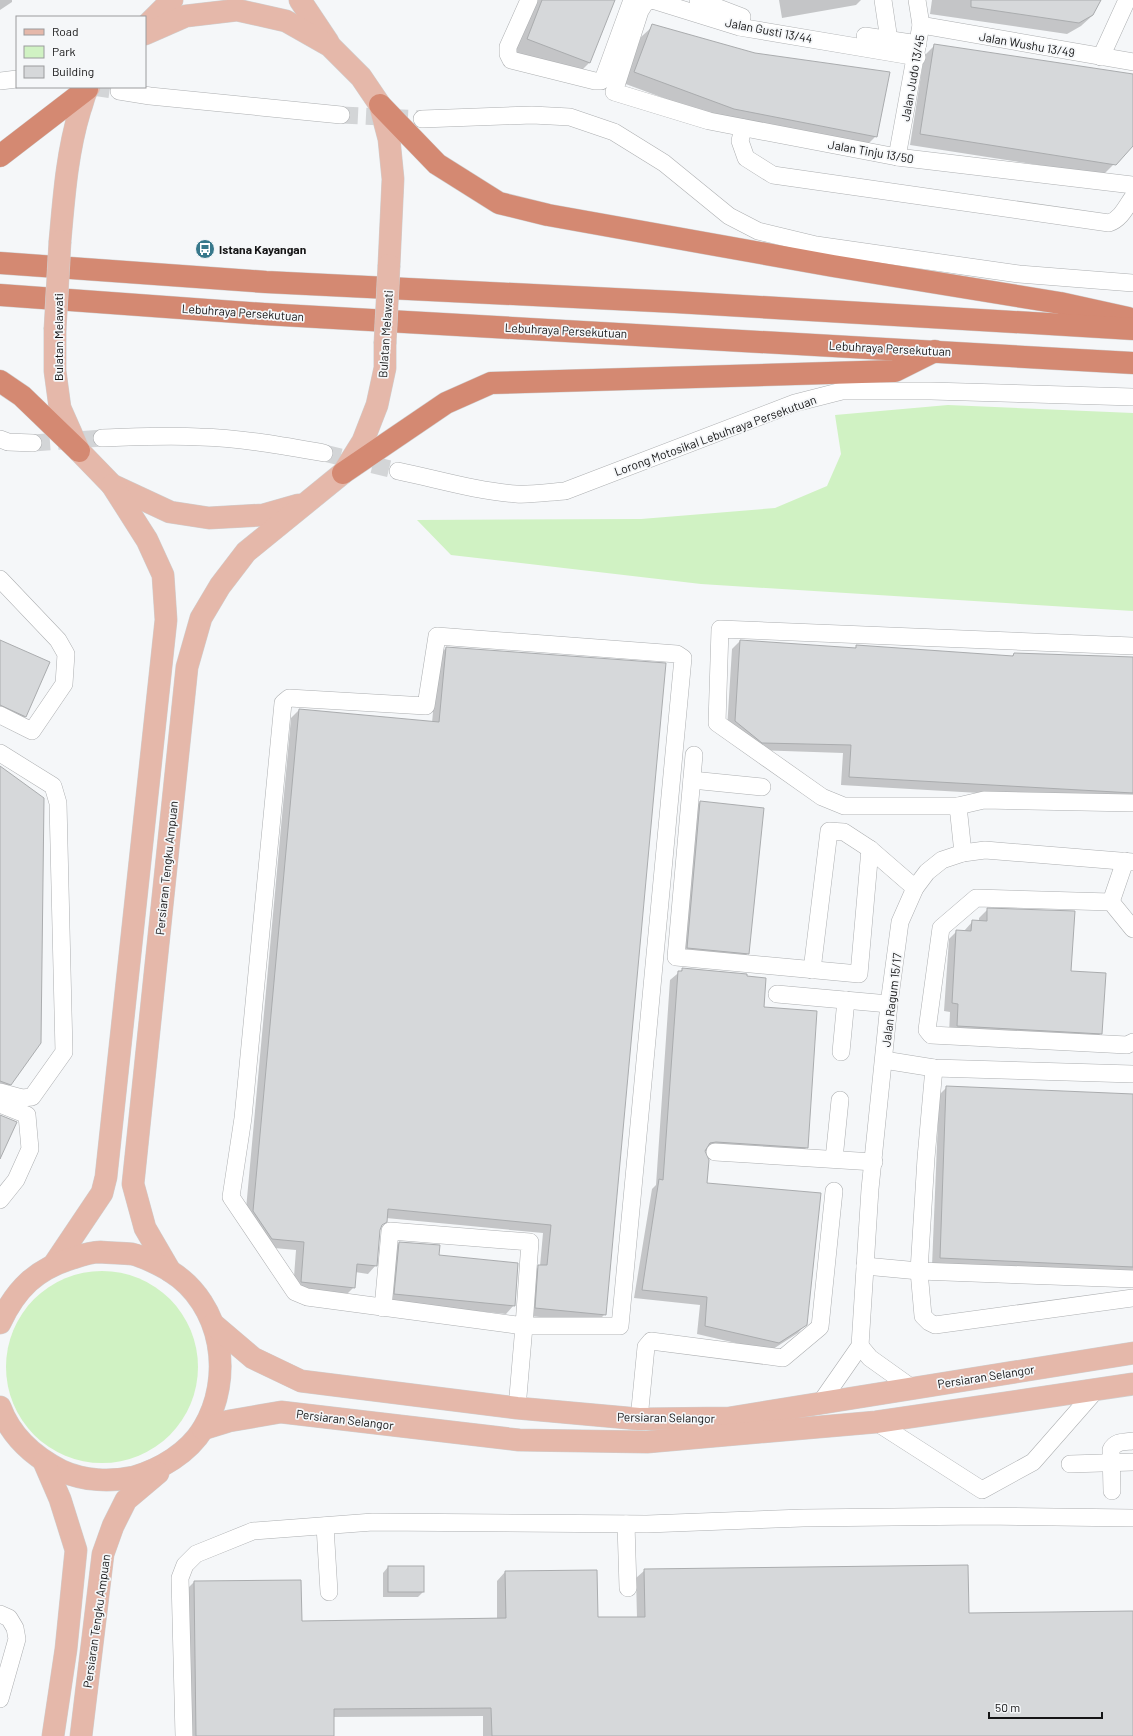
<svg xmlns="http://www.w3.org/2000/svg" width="1133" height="1736" font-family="Barlow,sans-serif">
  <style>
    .green { fill: #d0f2c3 }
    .shadow { fill: #0003 }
    .building { fill: #d6d8da; stroke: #aaacae }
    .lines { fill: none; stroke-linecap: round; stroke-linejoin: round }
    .minor-tunnel { stroke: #d3d5d7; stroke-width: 17; stroke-dasharray: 17 8; stroke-linecap: butt }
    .minor-casing { stroke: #adafb1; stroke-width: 18 }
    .major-casing { stroke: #d0d0d0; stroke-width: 23 }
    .highway-casing { stroke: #d0d0d0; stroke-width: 23 }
    .minor { stroke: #fff; stroke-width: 17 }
    .major { stroke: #e5b8aa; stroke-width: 22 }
    .highway { stroke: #d48972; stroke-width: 22 }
    .major-bridge-casing { stroke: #d0d0d0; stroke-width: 23; stroke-linecap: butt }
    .major-bridge { stroke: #e5b8aa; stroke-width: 22 }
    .labels { text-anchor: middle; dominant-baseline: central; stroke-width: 3.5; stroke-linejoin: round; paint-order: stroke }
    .street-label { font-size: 12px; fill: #141415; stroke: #f5f7f9 }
    .poi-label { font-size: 12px; font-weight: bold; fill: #141415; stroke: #f5f7f9; text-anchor: start }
  </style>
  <rect width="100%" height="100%" fill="#f5f7f9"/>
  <g class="green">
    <path d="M 948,405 L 1133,413 L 1133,611 L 701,584 L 451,555 L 417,520 L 641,519 L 775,508 L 827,486 L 841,454 L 835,415 Z"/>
    <circle cx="102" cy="1367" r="96"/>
  </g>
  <g class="shadow">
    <path d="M 0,0 L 12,0 L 12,2 L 0,10 Z"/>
    <path d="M 533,0 L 613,0 L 589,63 L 573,79 L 512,56 Z"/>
    <path d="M 779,0 L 861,0 L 856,5 L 782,18 Z"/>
    <path d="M 932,0 L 1100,0 L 1093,15 L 1081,26 L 1067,34 L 930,14 Z"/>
    <path d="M 653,26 L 755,54 L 876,136 L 865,147 L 723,120 L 623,83 L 641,37 Z"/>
    <path d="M 935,45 L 1133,75 L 1133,145 L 1103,175 L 910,145 L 924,56 Z"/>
    <path d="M 0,641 L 25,716 L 17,724 L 0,716 Z"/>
    <path d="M 740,641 L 854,649 L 857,646 L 1011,657 L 1014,654 L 1133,658 L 1133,802 L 841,785 L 843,753 L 754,750 L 727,729 L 732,649 Z"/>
    <path d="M 446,648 L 605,1314 L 597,1322 L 528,1316 L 531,1274 L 540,1266 L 543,1233 L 386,1218 L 386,1221 L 380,1227 L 376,1265 L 368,1274 L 355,1272 L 354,1287 L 346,1295 L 293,1290 L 296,1250 L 263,1247 L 245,1220 L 291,718 L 299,710 L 432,723 L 438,656 Z"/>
    <path d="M 0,767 L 10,1084 L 2,1092 L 0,1092 Z"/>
    <path d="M 700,802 L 748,953 L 740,962 L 679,956 L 692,810 Z"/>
    <path d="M 988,909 L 1070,972 L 1101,1033 L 1093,1042 L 949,1034 L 950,1012 L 944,1011 L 949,939 L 957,931 L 964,931 L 973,921 L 979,922 L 979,918 Z"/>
    <path d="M 683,969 L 746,977 L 763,1008 L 807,1147 L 798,1156 L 704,1151 L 706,1184 L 806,1324 L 798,1333 L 770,1351 L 697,1334 L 700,1305 L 634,1298 L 652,1189 L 656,1185 L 670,980 Z"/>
    <path d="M 947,1087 L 1133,1095 L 1133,1275 L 932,1266 L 939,1095 Z"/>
    <path d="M 399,1243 L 438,1256 L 514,1305 L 506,1314 L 387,1302 L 391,1251 Z"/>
    <path d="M 388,1567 L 423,1592 L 418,1597 L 383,1597 L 383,1573 Z"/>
    <path d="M 645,1570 L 968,1614 L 1133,1612 L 1133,1736 L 483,1736 L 483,1716 L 333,1717 L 333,1736 L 188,1736 L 185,1591 L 194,1582 L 300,1581 L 301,1622 L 497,1619 L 497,1581 L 505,1572 L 597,1618 L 637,1618 L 636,1578 Z"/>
  </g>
  <g class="building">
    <path d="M 542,0 L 615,0 L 590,63 L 527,39 Z"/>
    <path d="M 971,0 L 1101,0 L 1093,15 L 1079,23 L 971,7 Z"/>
    <path d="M 652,24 L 755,53 L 890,72 L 877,137 L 734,109 L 634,72 Z"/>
    <path d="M 934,44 L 1133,74 L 1133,146 L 1116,165 L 920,134 Z"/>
    <path d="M 0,640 L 50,662 L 26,717 L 0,705 Z"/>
    <path d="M 740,640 L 856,648 L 856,645 L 1013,656 L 1014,653 L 1133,657 L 1133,793 L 849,777 L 851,745 L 762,743 L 735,721 Z"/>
    <path d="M 446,647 L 666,663 L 606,1315 L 535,1308 L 538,1265 L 547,1265 L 551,1225 L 388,1209 L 387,1222 L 382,1225 L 380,1230 L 377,1266 L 357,1264 L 355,1288 L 301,1282 L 304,1242 L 272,1239 L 253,1211 L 299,709 L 439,722 Z"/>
    <path d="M 0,766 L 44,798 L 41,1043 L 11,1085 L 0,1081 Z"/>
    <path d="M 700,801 L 764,808 L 749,954 L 687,948 Z"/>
    <path d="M 987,908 L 1075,911 L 1071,971 L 1106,973 L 1102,1034 L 957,1026 L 958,1004 L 952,1003 L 956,930 L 971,931 L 972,920 L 987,921 Z"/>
    <path d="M 682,968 L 747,974 L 747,976 L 766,978 L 764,1007 L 817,1011 L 808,1148 L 716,1142 L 710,1143 L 705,1151 L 709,1160 L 707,1183 L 821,1193 L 807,1325 L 779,1343 L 705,1326 L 707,1297 L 642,1290 L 659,1179 L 663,1180 L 678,971 L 682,971 Z"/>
    <path d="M 946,1086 L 1133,1094 L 1133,1267 L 940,1258 Z"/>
    <path d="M 0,1115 L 17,1122 L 0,1159 Z"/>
    <path d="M 399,1242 L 440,1245 L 439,1255 L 518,1263 L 515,1306 L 394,1294 Z"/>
    <path d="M 968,1565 L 969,1613 L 1133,1611 L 1133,1736 L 492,1736 L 491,1708 L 334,1709 L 334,1736 L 196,1736 L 194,1581 L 301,1580 L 302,1621 L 506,1618 L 505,1571 L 597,1570 L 598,1617 L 645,1617 L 644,1569 Z"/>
    <rect x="388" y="1566" width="36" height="26"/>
  </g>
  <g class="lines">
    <g class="minor-tunnel">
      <path d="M 93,87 L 119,91"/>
      <path d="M 341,115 L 422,119"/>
      <path d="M 33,443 L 102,438"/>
      <path d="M 324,453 L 398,471"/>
    </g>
    <defs>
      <g id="minor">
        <path d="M 529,0 L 508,47 L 508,54 L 511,60 L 595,81 L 601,81 L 604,77 L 632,0"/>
        <path d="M 698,0 L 742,17"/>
        <path d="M 883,0 L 889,40"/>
        <path d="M 921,25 L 1133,62"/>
        <path d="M 865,36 L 918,44"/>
        <path d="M 917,57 L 739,27 L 652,0 L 645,3 L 640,11 L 614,92 L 709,121 L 897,157 L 1133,185"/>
        <path d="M 1101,57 L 1127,0"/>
        <path d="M 0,81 L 17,79"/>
        <path d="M 119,91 L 150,96 L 341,115"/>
        <path d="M 422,119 L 532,115 L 570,117 L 614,132 L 664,163 L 729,216 L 758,231 L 816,245 L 1019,274 L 1133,283"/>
        <path d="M 743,128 L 740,141 L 746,158 L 773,175 L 1109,223 C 1121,219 1126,207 1133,197"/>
        <path d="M 897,157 L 921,25 L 917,0"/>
        <path d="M 102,438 C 135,437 168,435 200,437 C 242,438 284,446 324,453"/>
        <path d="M 0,439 L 8,442 L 33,443"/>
        <path d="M 398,471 C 437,479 476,491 516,494 C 532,495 549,492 565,491 L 795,403 L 842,391 L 931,391 L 1133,397"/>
        <path d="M 0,579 L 58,640 L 66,654 L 64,684 L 32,731 L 0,715"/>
        <path d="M 1133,646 L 720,629 L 717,723 L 822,797 L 844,806 L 958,806 L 984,800 L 1133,803"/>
        <path d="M 0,753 L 53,786 L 58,803 L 64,1052 L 32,1097 L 22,1098 L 0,1092"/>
        <path d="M 694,755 L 676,957 L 859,974 L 870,849"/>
        <path d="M 692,780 L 762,787"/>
        <path d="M 958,806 L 963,853"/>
        <path d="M 1111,902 L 1125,861"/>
        <path d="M 1133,929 L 1111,902 L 976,898 L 941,928 L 927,1030 L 931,1035 L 1127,1045 L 1133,1042"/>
        <path d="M 812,970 L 829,831 L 844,832 L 870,849 L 915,888"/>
        <path d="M 777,994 L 889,1004"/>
        <path d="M 841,1052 L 846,1000"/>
        <path d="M 884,1060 L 934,1068 L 1133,1074"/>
        <path d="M 934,1068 L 926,1158 L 919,1271 L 923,1316 L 929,1322 L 935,1325 L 1133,1298"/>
        <path d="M 0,1104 L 27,1115 L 30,1149 L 16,1180 L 0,1200"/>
        <path d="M 715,1152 L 874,1162"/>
        <path d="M 834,1159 L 840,1100"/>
        <path d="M 865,1266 L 919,1271 L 1133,1279"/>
        <path d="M 383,1308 L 390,1231 L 530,1242 L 524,1326 L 620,1326 L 683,658 L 677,654 L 437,636 L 426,706 L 289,698 L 283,703 L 243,1118 L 231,1197 L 295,1292 L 307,1297 L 524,1326 L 517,1408"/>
        <path d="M 860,1346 L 870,1358 L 912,1388"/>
        <path d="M 821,1402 L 860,1346 L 870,1189 L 889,1004 L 900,922 L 915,888 L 927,872 L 942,860 L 963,853 L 985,850 L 1133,862"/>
        <path d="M 639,1419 L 646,1347 L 651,1341 L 783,1358 L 820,1327 L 834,1191"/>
        <path d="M 876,1422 L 982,1490 L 1033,1462 L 1097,1389"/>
        <path d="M 1070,1464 L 1133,1462"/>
        <path d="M 1112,1491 L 1111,1450 C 1115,1441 1124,1442 1133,1441"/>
        <path d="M 626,1524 L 628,1588"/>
        <path d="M 325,1526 L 329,1592"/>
        <path d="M 0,1614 L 9,1618 L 15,1628 L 17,1639 L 0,1699"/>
        <path d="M 184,1736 L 180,1578 L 185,1565 L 196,1554 L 253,1531 L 373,1522 L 647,1524 L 803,1518 L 983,1516 L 1133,1518"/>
      </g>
      <g id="major">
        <path d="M 300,0 L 328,42"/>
        <path d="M 145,27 L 172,0"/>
        <path d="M 145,34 L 186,16 L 237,10 L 286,21 L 330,46 L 361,77 L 380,105 L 389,139 L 393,179 L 389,265"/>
        <path d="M 60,241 C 64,196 67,153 80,110 C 83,103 84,93 89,87"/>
        <path d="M 55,330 L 55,371 L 60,408 L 79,451 L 112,485 L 170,512 L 209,518 L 263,515 L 298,505"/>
        <path d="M 55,1263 L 102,1193 L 106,1177 L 166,620 L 163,575 L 147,540 L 112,485"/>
        <path d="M 170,1271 L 145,1228 L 133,1184 L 187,667 L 201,618 L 220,586 L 246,552 L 343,473 L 363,441 L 377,405 L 385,368 L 385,344"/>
        <path d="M 0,1323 C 16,1289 36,1269 73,1258 C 82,1255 91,1252 100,1252 C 111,1253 122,1253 132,1254 C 142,1256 162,1266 170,1271 C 223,1304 234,1378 203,1429 C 188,1453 161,1469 134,1477 C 111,1482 84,1481 62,1471 C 34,1457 11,1437 0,1407"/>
        <path d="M 213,1324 L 253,1358 L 301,1381 L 517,1408 L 639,1419 L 729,1418 L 1133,1353"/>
        <path d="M 203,1429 L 229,1421 L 281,1412 L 519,1440 L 647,1442 L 876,1422 L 1133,1384"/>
        <path d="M 44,1462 L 60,1499 L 76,1550 L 66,1649 L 53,1736"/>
        <path d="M 81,1736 L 103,1554 L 113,1526 L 126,1500 L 158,1473"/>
      </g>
      <g id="highway">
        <path d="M 380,105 L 437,164 L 499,203 L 548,215 L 833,266 L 1060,303 L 1128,318"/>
        <path d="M 0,156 L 87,89"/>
        <path d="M 0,263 L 266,282 L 675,302 L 1133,329"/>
        <path d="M 0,295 L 264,314 L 1133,363"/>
        <path d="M 0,381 L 22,396 L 79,451"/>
        <path d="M 343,473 L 446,403 L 491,383 L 895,371 L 935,351"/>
      </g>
    </defs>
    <use href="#minor" class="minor-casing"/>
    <use href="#major" class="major-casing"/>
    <use href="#highway" class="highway-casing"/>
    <use href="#minor" class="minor"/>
    <use href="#major" class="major"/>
    <use href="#highway" class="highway"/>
    <defs>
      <g id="major-bridge">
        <path d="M 55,330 L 60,241"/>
        <path d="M 385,344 L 389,265"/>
      </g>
    </defs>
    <use href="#major-bridge" class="major-bridge-casing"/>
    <use href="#major-bridge" class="major-bridge"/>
  </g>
  <defs>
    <symbol id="bus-disc" viewBox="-11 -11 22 22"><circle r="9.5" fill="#37788b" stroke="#f5f7f9"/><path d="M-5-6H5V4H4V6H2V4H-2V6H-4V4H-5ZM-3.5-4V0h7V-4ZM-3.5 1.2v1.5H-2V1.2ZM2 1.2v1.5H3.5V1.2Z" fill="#fff"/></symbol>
  </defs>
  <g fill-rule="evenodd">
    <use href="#bus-disc" x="194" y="238" width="22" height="22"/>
  </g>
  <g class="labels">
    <g class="street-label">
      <text transform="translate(769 30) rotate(11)">Jalan Gusti 13/44</text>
      <text transform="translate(1027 44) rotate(10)">Jalan Wushu 13/49</text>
      <text transform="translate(912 78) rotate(-80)">Jalan Judo 13/45</text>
      <text transform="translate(871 151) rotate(10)">Jalan Tinju 13/50</text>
      <text transform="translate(243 312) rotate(4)">Lebuhraya Persekutuan</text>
      <text transform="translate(566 330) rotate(3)">Lebuhraya Persekutuan</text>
      <text transform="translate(385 334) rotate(-86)">Bulatan Melawati</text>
      <text transform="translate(58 337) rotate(-90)">Bulatan Melawati</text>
      <text transform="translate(890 348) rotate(3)">Lebuhraya Persekutuan</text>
      <text transform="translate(715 435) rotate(-20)">Lorong Motosikal Lebuhraya Persekutuan</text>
      <text transform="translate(166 868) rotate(-84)">Persiaran Tengku Ampuan</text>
      <text transform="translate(891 1000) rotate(-83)">Jalan Ragum 15/17</text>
      <text transform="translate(986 1376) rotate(-9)">Persiaran Selangor</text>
      <text transform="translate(666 1417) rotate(1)">Persiaran Selangor</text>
      <text transform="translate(345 1419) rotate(7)">Persiaran Selangor</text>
      <text transform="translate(96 1621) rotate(-82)">Persiaran Tengku Ampuan</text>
    </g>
    <g class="poi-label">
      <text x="219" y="249">Istana Kayangan</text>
    </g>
  </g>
  <rect x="16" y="16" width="130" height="72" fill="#f5f7f9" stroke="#9b9c9e"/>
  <rect x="24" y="29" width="20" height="6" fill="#e5b8aa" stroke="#9b9c9e"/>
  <text x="52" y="36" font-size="12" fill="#141415">Road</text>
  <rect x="24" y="46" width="20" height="12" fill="#d0f2c3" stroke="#9b9c9e"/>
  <text x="52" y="56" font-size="12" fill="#141415">Park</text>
  <rect x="24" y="66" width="20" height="12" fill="#d6d8da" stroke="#9b9c9e"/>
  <text x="52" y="76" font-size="12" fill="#141415">Building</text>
  <path d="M989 1712v6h113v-6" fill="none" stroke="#141415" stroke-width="2"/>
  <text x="995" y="1712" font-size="12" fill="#141415" stroke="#f5f7f9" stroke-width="3" paint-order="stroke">50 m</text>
</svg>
